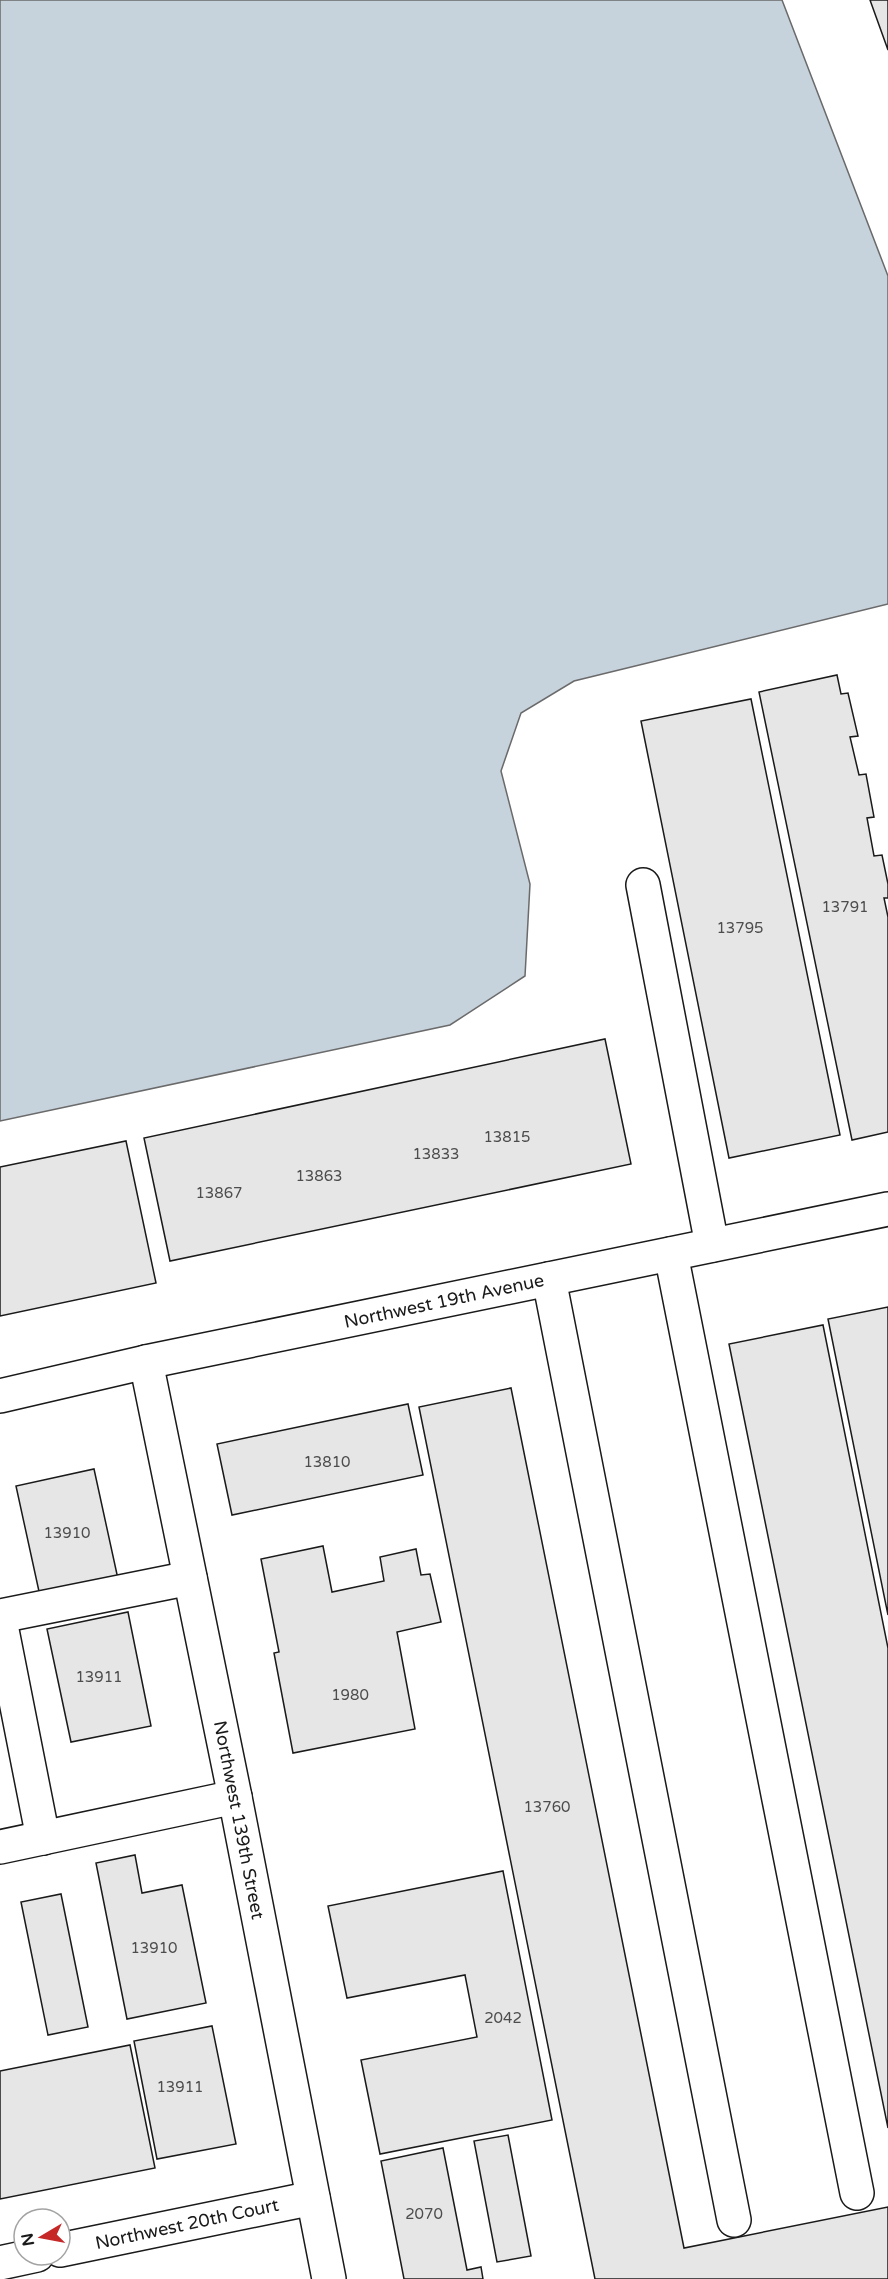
<svg xmlns="http://www.w3.org/2000/svg" width="888" height="2279" font-family="'Varela Round',sans-serif">
  <style>
    .water { fill: #c6d2dc; stroke: #6a6a6a; stroke-width: 1.5 }
    .building { fill: #e6e6e6; stroke: #1a1a1a; stroke-width: 1.5 }
    .lines { fill: none; stroke-linecap: round; stroke-linejoin: round }
    .minor-casing { stroke: #1a1a1a; stroke-width: 36 }
    .minor { stroke: #fff; stroke-width: 33 }
    .labels { text-anchor: middle; dominant-baseline: central; stroke-width: 4.5; stroke-linejoin: round; paint-order: stroke }
    .number-label { font-size: 15px; fill: #4d4d4d }
    .street-label { font-size: 18px; fill: #1a1a1a; stroke: #fff }
  </style>
  <rect width="100%" height="100%" fill="#fff"/>
  <path class="water" d="M 0,0 L 782,0 L 888,276 L 888,604 L 574,681 L 521,713 L 501,771 L 530,884 L 525,976 L 450,1025 L 0,1121 Z"/>
  <g class="building">
    <path d="M 870,0 L 888,0 L 888,50 Z"/>
    <path d="M 837,675 L 841,694 L 848,693 L 858,736 L 850,737 L 859,775 L 866,774 L 874,817 L 867,818 L 874,856 L 882,855 L 888,884 L 888,898 L 884,898 L 888,917 L 888,1132 L 852,1140 L 759,692 Z"/>
    <path d="M 751,699 L 840,1135 L 729,1158 L 641,721 Z"/>
    <path d="M 605,1039 L 631,1164 L 170,1261 L 144,1138 Z"/>
    <path d="M 126,1141 L 156,1283 L 0,1316 L 0,1167 Z"/>
    <path d="M 888,1307 L 888,1615 L 828,1319 Z"/>
    <path d="M 823,1325 L 888,1648 L 888,2128 L 729,1344 Z"/>
    <path d="M 511,1388 L 684,2248 L 888,2207 L 888,2279 L 595,2279 L 419,1407 Z"/>
    <path d="M 408,1404 L 423,1475 L 232,1515 L 217,1444 Z"/>
    <path d="M 94,1469 L 118,1579 L 40,1596 L 16,1486 Z"/>
    <path d="M 323,1546 L 332,1592 L 384,1581 L 380,1557 L 416,1549 L 421,1575 L 430,1574 L 441,1622 L 397,1632 L 415,1729 L 293,1753 L 274,1653 L 279,1652 L 261,1559 Z"/>
    <path d="M 128,1612 L 151,1726 L 71,1742 L 47,1629 Z"/>
    <path d="M 135,1855 L 142,1893 L 182,1885 L 206,2003 L 127,2019 L 96,1863 Z"/>
    <path d="M 503,1871 L 552,2120 L 380,2154 L 361,2060 L 477,2037 L 465,1975 L 347,1998 L 328,1906 Z"/>
    <path d="M 61,1894 L 88,2027 L 48,2035 L 21,1902 Z"/>
    <path d="M 212,2026 L 236,2144 L 157,2159 L 134,2041 Z"/>
    <path d="M 130,2045 L 155,2168 L 0,2199 L 0,2071 Z"/>
    <path d="M 508,2135 L 531,2256 L 497,2262 L 474,2141 Z"/>
    <path d="M 443,2148 L 467,2270 L 481,2267 L 483,2279 L 404,2279 L 381,2161 Z"/>
  </g>
  <g class="lines">
    <defs>
      <g id="minor">
        <path d="M 643,885 L 712,1245"/>
        <path d="M 671,1254 L 857,2193"/>
        <path d="M 549,1279 L 734,2220"/>
        <path d="M 146,1362 L 235,1797 L 329,2279"/>
        <path d="M 0,1396 L 146,1362 L 888,1209"/>
        <path d="M 0,1616 L 190,1578"/>
        <path d="M 0,1620 L 43,1838"/>
        <path d="M 0,1847 L 235,1797"/>
        <path d="M 60,2250 L 313,2198"/>
        <path d="M 0,2263 L 37,2255"/>
      </g>
    </defs>
    <use href="#minor" class="minor-casing"/>
    <use href="#minor" class="minor"/>
  </g>
  <g class="labels">
    <g class="number-label">
      <text x="845" y="907">13791</text>
      <text x="740" y="928">13795</text>
      <text x="507" y="1137">13815</text>
      <text x="436" y="1154">13833</text>
      <text x="319" y="1176">13863</text>
      <text x="219" y="1193">13867</text>
      <text x="327" y="1462">13810</text>
      <text x="67" y="1533">13910</text>
      <text x="99" y="1677">13911</text>
      <text x="350" y="1695">1980</text>
      <text x="547" y="1807">13760</text>
      <text x="154" y="1948">13910</text>
      <text x="503" y="2018">2042</text>
      <text x="180" y="2087">13911</text>
      <text x="424" y="2214">2070</text>
    </g>
    <g class="street-label">
      <text transform="translate(444 1301) rotate(-12)">Northwest 19th Avenue</text>
      <text transform="translate(239 1820) rotate(79)">Northwest 139th Street</text>
      <text transform="translate(187 2224) rotate(-12)">Northwest 20th Court</text>
    </g>
  </g>
  <g transform="translate(42 2237) rotate(260)"><circle r="28" fill="#ffffff" stroke="#a3a3a3" stroke-width="1.5"/>
  <path d="M0-4.5L10 22L0 15L-10 22Z" fill="#c62828"/>
  <text y="-9" font-size="16" font-weight="bold" text-anchor="middle" fill="#1a1a1a">N</text>
  </g>
</svg>
